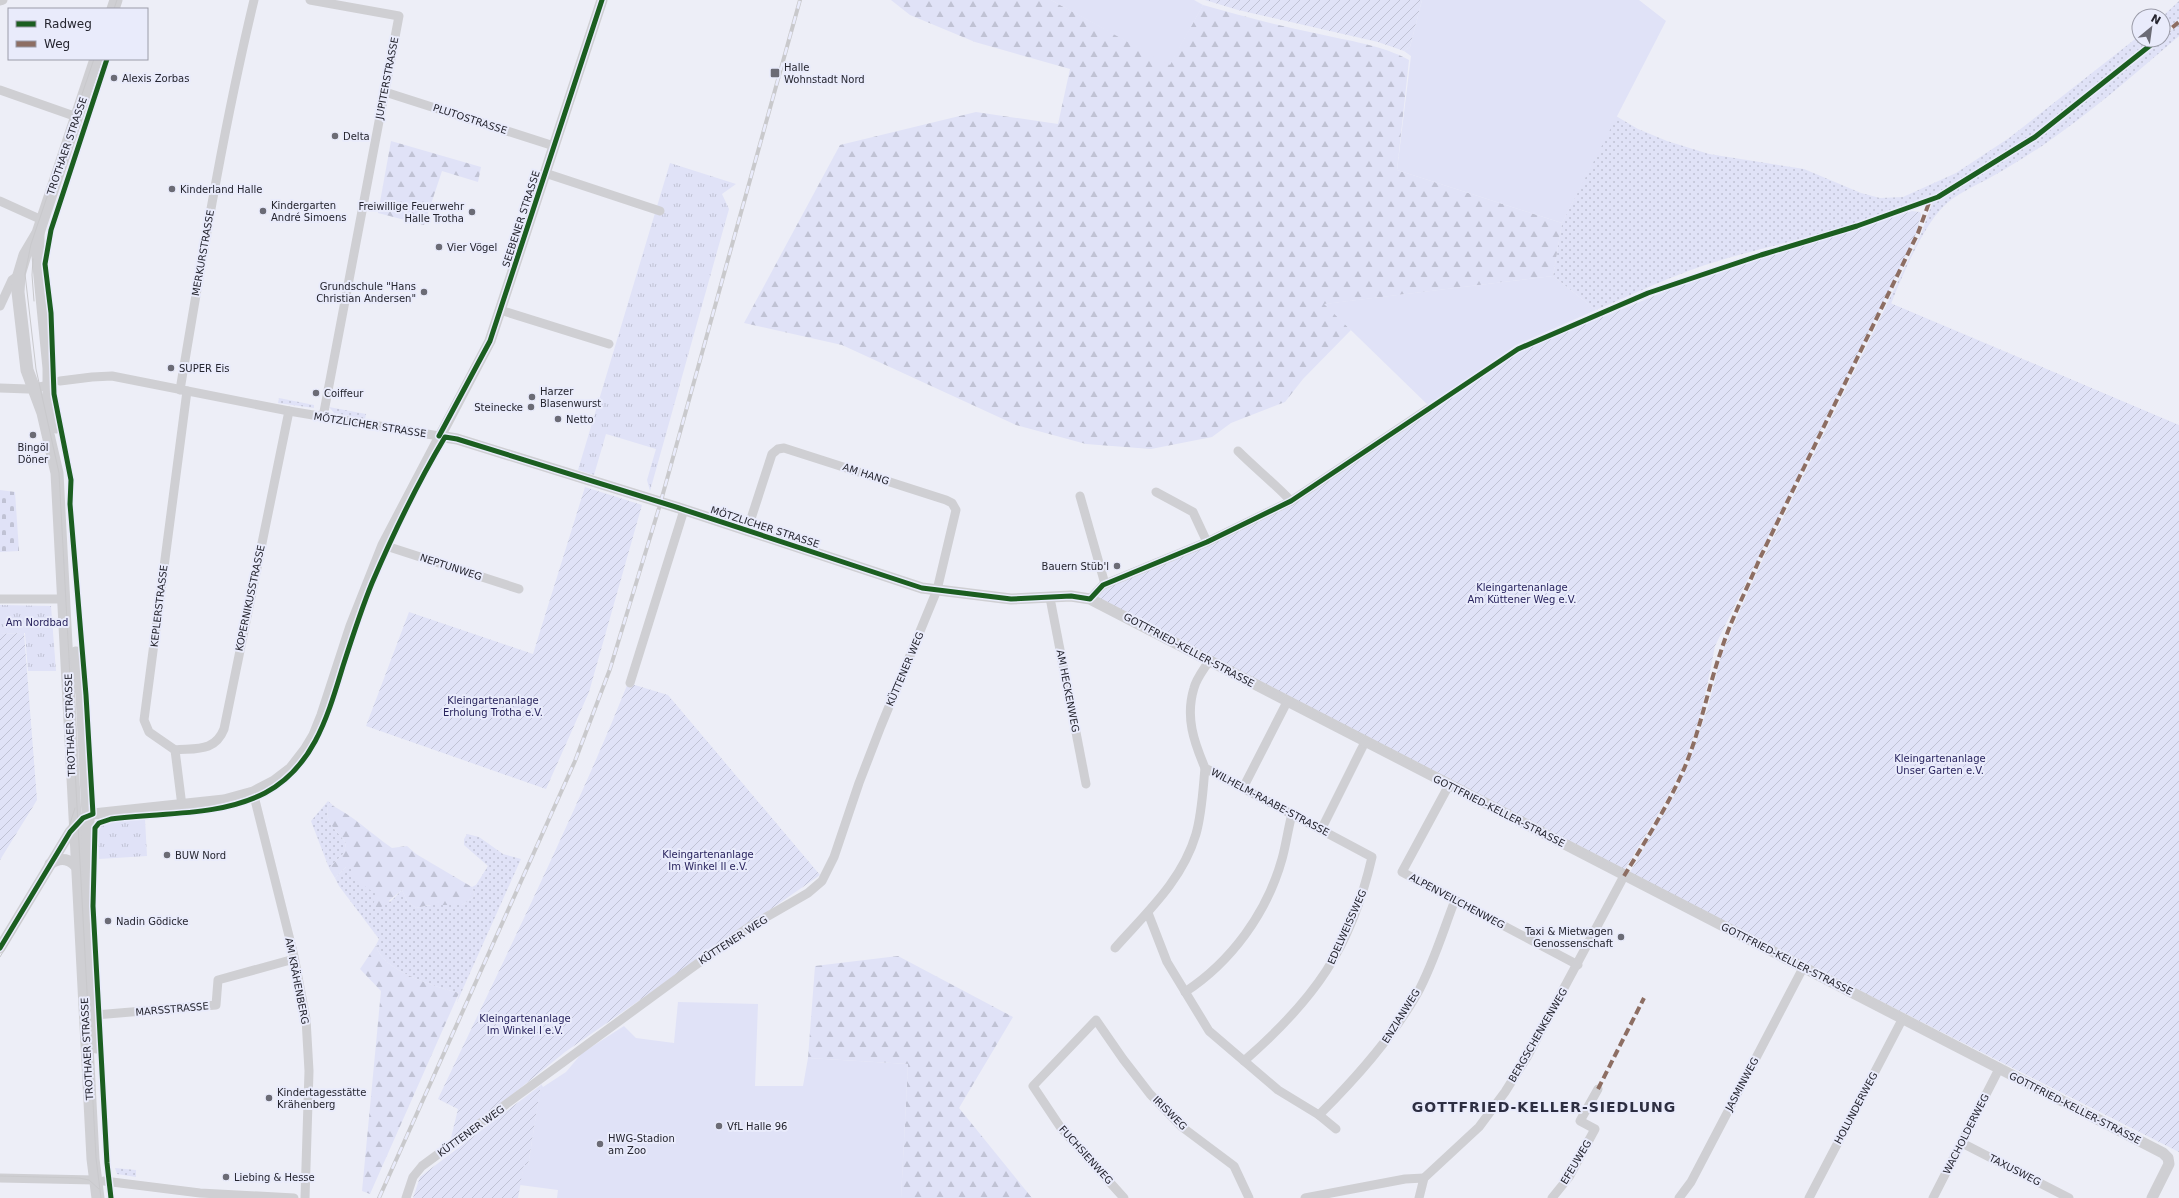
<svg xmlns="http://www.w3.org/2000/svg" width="2179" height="1198" font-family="'DejaVu Sans',sans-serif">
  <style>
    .grass { fill: url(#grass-dots) }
    .forest { fill: url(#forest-firs) }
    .cemetery { fill: url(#cemetery-stones) }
    .park { fill: url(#park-tufts) }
    .garden { fill: url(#garden-furrows) }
    .pitch { fill: #e0e2f7 }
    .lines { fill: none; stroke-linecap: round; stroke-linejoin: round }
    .minor { stroke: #cfcfd3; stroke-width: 9 }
    .tertiary { stroke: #cfcfd3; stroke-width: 11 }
    .secondary { stroke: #cfcfd3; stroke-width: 13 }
    .tram { stroke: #c9c9cc; stroke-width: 1 }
    .rail-casing { stroke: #c9c9cc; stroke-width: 4 }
    .rail { stroke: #e9ebfb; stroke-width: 2.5; stroke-dasharray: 8; stroke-linecap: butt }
    .quiet { stroke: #8d6e63; stroke-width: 4; stroke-dasharray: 8 4; stroke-linecap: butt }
    .cycleway-casing { stroke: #e9ebfb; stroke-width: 8 }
    .cycleway { stroke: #1b5e20; stroke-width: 5 }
    .poi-dot { fill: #6b6b75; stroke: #e9ebfb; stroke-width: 1.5 }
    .labels { text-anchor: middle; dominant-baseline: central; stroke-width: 4; stroke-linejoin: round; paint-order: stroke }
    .poi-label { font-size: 10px; fill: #25252f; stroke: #e9ebfb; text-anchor: start }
    .street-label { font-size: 10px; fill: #25252f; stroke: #e9ebfb }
    .park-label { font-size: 10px; fill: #28235d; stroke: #e9ebfb }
    .district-label { font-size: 14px; font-weight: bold; letter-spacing: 1px; fill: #2d2e42; stroke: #e9ebfb }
  </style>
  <defs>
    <pattern id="grass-dots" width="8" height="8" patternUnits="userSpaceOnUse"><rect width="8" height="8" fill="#e0e2f7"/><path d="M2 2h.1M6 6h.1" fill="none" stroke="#c0c2d4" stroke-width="1.8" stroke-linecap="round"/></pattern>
    <pattern id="forest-firs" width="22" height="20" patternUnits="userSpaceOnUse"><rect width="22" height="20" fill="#e0e2f7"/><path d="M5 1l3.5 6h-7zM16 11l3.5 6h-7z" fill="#c0c2d4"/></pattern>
    <pattern id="cemetery-stones" width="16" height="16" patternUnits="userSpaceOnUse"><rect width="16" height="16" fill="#e0e2f7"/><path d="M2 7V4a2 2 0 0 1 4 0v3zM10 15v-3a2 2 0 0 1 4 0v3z" fill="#c0c2d4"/></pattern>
    <pattern id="park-tufts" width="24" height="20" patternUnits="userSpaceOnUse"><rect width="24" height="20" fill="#e0e2f7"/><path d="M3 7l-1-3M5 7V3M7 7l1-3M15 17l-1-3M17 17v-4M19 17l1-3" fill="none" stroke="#c0c2d4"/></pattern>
    <pattern id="garden-furrows" width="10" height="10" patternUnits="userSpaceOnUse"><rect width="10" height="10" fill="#e0e2f7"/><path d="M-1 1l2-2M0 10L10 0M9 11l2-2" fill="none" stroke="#c0c2d4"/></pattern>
  </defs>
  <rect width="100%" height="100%" fill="#edeef7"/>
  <g class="grass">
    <path d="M 2179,1 L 2179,19 L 2163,33 L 2163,16 Z"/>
    <path d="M 2179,24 L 2179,36 C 2135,74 2090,113 2042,146 C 2026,156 2010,167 1993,176 C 1976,186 1956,193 1942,208 C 1923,227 1901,278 1891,304 L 1888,302 L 1921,234 L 1933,201 L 1956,190 L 2036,138 L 2160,40 L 2163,40 L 2163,37 Z"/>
    <path d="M 2139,36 L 2139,40 L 2154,40 L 2034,135 L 1937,196 C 1904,202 1874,218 1842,227 C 1792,243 1740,252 1691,270 C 1658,282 1627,297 1596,310 L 1553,276 L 1562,223 L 1616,116 L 1638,129 L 1667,141 L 1709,154 L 1804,169 L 1861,193 L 1880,198 L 1903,197 L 1956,173 L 2009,138 Z"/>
    <path d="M 279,398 L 314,405 L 314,408 L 278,403 Z"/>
    <path d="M 329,407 L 366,414 L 365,419 L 334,413 Z"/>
    <path d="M 328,801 L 335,807 L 329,804 C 322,821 337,830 346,843 L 344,853 L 329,868 L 311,821 Z"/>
    <path d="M 467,834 L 479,837 L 503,854 L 521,859 L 457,1002 L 459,993 C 437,987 381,971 376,945 L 379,939 L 339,886 L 335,878 L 347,866 L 351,868 L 370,889 L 390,902 L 402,890 L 407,901 L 416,908 C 432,904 446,903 462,905 L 475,896 L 472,887 L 476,885 L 488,866 L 464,845 L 464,839 Z"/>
    <path d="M 115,1168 L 136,1170 L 136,1177 L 117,1174 Z"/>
  </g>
  <g class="forest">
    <path d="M 891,0 L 1051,0 L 1170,64 L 1203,5 C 1241,16 1280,26 1319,34 C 1349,41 1382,45 1409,60 L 1397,170 L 1562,223 L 1553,276 L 1325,304 L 1351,330 L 1303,379 L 1285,402 L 1231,423 L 1212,437 L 1151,449 L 1086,444 L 1016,425 L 842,345 L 744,323 L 840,145 L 976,112 L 1058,124 L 1070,69 L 975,42 L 910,15 Z"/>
    <path d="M 391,141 L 481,167 L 478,182 L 442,171 L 424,225 L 378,213 Z"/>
    <path d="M 329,804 C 353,815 370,833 392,848 L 407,846 L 416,854 L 472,887 L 475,896 L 462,905 L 429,905 L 416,908 L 407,901 L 402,890 L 380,908 L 373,906 L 376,894 L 353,878 L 351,868 L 346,867 L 335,878 L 329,868 L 344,853 L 346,843 C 337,830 322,821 329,804 Z"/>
    <path d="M 376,945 C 381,971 437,987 459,993 L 370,1194 L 362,1191 L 381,991 L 360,969 Z"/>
    <path d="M 898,956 L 1013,1017 L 959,1108 L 1032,1198 L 901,1198 L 908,1064 L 808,1058 L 815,966 Z"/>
  </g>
  <path class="cemetery" d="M 0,490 L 15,492 L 19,551 L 0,552 Z"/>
  <g class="park">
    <path d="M 670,163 L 736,184 L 722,194 L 729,209 L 650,491 L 647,480 L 656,449 L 613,436 L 606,434 L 594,475 L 578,470 Z"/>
    <path d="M 0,605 L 51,606 L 56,671 L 28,671 L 25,633 L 0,634 Z"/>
    <path d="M 145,819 L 147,856 L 99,859 L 98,833 L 101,826 L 113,822 Z"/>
  </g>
  <g class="garden">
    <path d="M 1205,0 L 1422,0 L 1410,47 L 1404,51 L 1378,42 L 1238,10 Z"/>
    <path d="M 1912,211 L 1920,212 L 1921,215 L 1915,237 L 1715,646 C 1708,682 1701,718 1688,753 C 1673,794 1646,833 1624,871 L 1095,598 L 1102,590 L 1251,525 L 1432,411 L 1520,351 L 1693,280 Z"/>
    <path d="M 1888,302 L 2179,425 L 2179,1152 L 1629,874 L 1674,796 L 1688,765 L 1708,707 L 1722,653 L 1741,608 L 1763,559 Z"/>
    <path d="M 585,487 L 642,505 L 589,692 L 546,789 L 366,726 L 409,612 L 533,654 Z"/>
    <path d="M 24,633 L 37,800 L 0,860 L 0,634 Z"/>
    <path d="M 628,683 L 668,695 L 820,875 L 565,1052 L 455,1141 L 451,1138 L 458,1109 L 438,1099 C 503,961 571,825 628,683 Z"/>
    <path d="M 541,1085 L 528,1166 L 524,1166 L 518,1198 L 413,1198 L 420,1177 Z"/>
  </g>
  <g class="pitch">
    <path d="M 1051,0 L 1194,0 L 1203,5 L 1170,65 Z"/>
    <path d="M 1422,0 L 1639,0 L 1666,21 L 1562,223 L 1397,170 L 1411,56 L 1404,51 L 1410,47 Z"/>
    <path d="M 1553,276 L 1596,310 L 1516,345 L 1430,407 L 1324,304 Z"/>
    <path d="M 678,1002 L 758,1004 L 755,1086 L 803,1086 L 808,1058 L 908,1064 L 901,1198 L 557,1198 L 558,1190 L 520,1185 L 524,1165 L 528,1166 L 541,1084 L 543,1087 L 566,1072 L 582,1053 L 624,1026 L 636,1038 L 674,1043 Z"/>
  </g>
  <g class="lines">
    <g class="minor">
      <path d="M 310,0 L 399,16 L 323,417"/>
      <path d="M 0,1 L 3,0"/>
      <path d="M 0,90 L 77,117"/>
      <path d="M 385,92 L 554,146"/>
      <path d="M 545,173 L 660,211"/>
      <path d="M 0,201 L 42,220"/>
      <path d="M 0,306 L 12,280 L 19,275"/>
      <path d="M 500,310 L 609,344"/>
      <path d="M 60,381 L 92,377 L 112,376 L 289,411 L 439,436"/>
      <path d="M 0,388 L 28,389 L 50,385"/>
      <path d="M 180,390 C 202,259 223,129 254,0"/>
      <path d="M 1238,451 C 1255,468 1274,483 1291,501"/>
      <path d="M 1156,492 L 1193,512 L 1207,542"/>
      <path d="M 1080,496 L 1105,584"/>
      <path d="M 383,545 L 519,589"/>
      <path d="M 1050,598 L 1086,784"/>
      <path d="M 0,599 L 65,599"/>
      <path d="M 1090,599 L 1103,585 L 1207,542 L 1291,501 L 1428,409"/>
      <path d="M 1209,661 C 1204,669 1196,679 1194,688 C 1185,717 1194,742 1205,768 L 1372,857 C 1351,949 1314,1000 1244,1061"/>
      <path d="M 630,683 L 684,510"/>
      <path d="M 175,750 C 196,748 215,752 224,729 L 289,411"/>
      <path d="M 175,750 L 149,732 L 144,720 L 187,391"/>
      <path d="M 175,750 L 182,806"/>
      <path d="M 1449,785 L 1402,872 L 1578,965"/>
      <path d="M 1243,788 L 1287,702"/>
      <path d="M 253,792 L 294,956 L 306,1019 L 309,1071 L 305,1198"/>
      <path d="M 1321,830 L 1365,742"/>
      <path d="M 1148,913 L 1167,962 L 1209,1031 L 1278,1090 L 1319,1115 L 1336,1129"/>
      <path d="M 1115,948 C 1147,912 1182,881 1196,834 C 1202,813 1203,789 1205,768"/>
      <path d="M 1185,992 C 1231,962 1267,913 1282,859 C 1286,845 1288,829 1292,814"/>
      <path d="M 95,1015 L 216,1005 L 218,980 L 294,959"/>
      <path d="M 1319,1115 C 1356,1078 1391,1039 1417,994 C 1433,965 1443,931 1455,900"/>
      <path d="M 1962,1143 L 2069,1198"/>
      <path d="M 0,1178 L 95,1180"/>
      <path d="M 104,1181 L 200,1193 L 294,1198"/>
      <path d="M 406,1198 L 413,1177 L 422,1166 L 690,969 L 749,927 L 808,893 L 822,881 L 834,857 L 859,783 L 881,726 L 937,590 L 956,510 L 952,503 L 946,500 L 784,448 L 778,449 L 772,454 L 747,531"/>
      <path d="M 1124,1198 L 1061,1128 L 1033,1086 L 1096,1020 L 1123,1059 L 1150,1094 L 1182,1127 L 1234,1166 L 1249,1198"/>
      <path d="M 1305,1198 L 1405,1179 L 1424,1178"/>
      <path d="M 1419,1198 L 1424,1178 L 1479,1127 L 1505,1092 L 1527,1057 L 1624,876"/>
      <path d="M 1552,1198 L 1569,1177 L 1595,1129 L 1580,1121 L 1598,1089"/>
      <path d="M 1679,1198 L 1691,1182 L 1803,968"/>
      <path d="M 1809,1198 L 1903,1018"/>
      <path d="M 1933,1198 L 1999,1069"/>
    </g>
    <g class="tertiary">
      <path d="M 439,436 L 457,439 L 679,508 L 922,588 L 1011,599 L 1071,596 L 1090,599 L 2163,1153 L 2168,1158 L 2169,1164 L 2152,1198"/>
      <path d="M 50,864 C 61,856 71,859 78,869"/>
      <path d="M 0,948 L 70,832 L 83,818 L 93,814 L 224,800 L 253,792 L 274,781 L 291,768 L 305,750 L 314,735 L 322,715 L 351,626 L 383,545 L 490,341 L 602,0"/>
    </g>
    <g class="secondary">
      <path d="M 113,9 L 116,0"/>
      <path d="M 96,59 L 38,233 L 25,255 L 19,275 L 18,292 L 27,370 L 43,413 L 57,473 L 93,1159 L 98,1198"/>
      <path d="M 38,234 L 38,256 L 49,368 L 49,397 L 56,427"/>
      <path d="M 76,653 L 82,695 L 88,815 L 89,895 L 96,1047"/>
    </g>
    <g class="tram">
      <path d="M 114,9 L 117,0"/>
      <path d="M 94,59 L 31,244 L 25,274 L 36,369 L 59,473 L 96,1158 L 101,1198"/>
      <path d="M 33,259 L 32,275 L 34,301"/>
      <path d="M 0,944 L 68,830 L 75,808"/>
      <path d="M 0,957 L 32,903"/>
      <path d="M 0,1176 L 79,1178 L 89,1180 L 99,1189"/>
    </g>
    <defs>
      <path id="rail" d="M 379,1198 L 575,761 L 610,669 L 659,508 L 800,0"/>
    </defs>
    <use href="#rail" class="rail-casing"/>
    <use href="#rail" class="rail"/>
    <g class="quiet">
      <path d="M 2163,35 L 2179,22"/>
      <path d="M 1624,876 C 1646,840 1670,803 1686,764 C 1701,727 1708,688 1721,651 C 1731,619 1747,589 1760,558 L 1918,233 L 1930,200"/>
      <path d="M 1598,1089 L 1644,998"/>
    </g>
    <defs>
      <g id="cycleway">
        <path d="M 439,436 L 490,341 L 602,0"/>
        <path d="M 0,948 L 70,832 L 83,818 L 93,814 L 86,695 L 70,504 L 71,480 L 54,394 L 51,313 L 45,264 L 51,230 L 107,59"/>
        <path d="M 111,1198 L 107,1163 L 93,906 L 95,828 L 99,823 L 111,819 C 162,812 218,817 265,793 C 314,767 328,715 343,666 C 352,638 361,610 372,583 C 393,534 417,484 445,437 L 457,439 L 679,508 L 922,588 L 1011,599 L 1071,596 L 1090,599 L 1103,585 L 1207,542 L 1291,501 L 1518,349 L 1648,293 L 1761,255 L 1857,226 L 1938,197 L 2035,137 L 2157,40"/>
      </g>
    </defs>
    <use href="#cycleway" class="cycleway-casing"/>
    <use href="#cycleway" class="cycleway"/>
  </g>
  <g class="poi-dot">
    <rect x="770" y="68" width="10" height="10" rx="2"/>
    <circle cx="114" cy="78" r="4"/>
    <circle cx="335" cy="136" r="4"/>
    <circle cx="172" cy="189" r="4"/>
    <circle cx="263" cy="211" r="4"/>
    <circle cx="472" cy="212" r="4"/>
    <circle cx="439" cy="247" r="4"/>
    <circle cx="424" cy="292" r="4"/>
    <circle cx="171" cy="368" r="4"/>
    <circle cx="316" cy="393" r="4"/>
    <circle cx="532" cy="397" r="4"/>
    <circle cx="531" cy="407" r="4"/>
    <circle cx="558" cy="419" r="4"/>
    <circle cx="33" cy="435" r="4"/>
    <circle cx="1117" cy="566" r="4"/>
    <circle cx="167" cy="855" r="4"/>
    <circle cx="108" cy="921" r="4"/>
    <circle cx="1621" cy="937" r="4"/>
    <circle cx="269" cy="1098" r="4"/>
    <circle cx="719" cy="1126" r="4"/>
    <circle cx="600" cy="1144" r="4"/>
    <circle cx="226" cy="1177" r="4"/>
  </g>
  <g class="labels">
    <g class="poi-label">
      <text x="784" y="67">Halle<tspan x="784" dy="12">Wohnstadt Nord</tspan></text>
      <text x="122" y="78">Alexis Zorbas</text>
      <text x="343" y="136">Delta</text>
      <text x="180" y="189">Kinderland Halle</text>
      <text x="271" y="205">Kindergarten<tspan x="271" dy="12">André Simoens</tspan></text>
      <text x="464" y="206" text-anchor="end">Freiwillige Feuerwehr<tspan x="464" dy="12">Halle Trotha</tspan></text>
      <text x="447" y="247">Vier Vögel</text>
      <text x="416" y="286" text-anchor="end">Grundschule "Hans<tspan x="416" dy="12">Christian Andersen"</tspan></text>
      <text x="179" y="368">SUPER Eis</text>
      <text x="540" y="391">Harzer<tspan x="540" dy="12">Blasenwurst</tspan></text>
      <text x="324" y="393">Coiffeur</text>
      <text x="523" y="407" text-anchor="end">Steinecke</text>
      <text x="566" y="419">Netto</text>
      <text x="33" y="447" text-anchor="middle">Bingöl<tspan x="33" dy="12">Döner</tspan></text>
      <text x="1109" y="566" text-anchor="end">Bauern Stüb'l</text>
      <text x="175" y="855">BUW Nord</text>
      <text x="116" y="921">Nadin Gödicke</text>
      <text x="1613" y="931" text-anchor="end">Taxi &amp; Mietwagen<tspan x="1613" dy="12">Genossenschaft</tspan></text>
      <text x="277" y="1092">Kindertagesstätte<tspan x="277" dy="12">Krähenberg</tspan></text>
      <text x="727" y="1126">VfL Halle 96</text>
      <text x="608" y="1138">HWG-Stadion<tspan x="608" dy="12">am Zoo</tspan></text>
      <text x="234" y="1177">Liebing &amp; Hesse</text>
    </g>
    <g class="street-label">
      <text transform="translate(387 78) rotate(-79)">JUPITERSTRASSE</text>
      <text transform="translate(470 119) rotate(18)">PLUTOSTRASSE</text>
      <text transform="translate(67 146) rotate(-71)">TROTHAER STRASSE</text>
      <text transform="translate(521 219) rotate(-72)">SEEBENER STRASSE</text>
      <text transform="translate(203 253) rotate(-80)">MERKURSTRASSE</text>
      <text transform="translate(370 425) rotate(9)">MÖTZLICHER STRASSE</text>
      <text transform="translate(866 474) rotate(18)">AM HANG</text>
      <text transform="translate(765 527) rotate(18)">MÖTZLICHER STRASSE</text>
      <text transform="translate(451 567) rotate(18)">NEPTUNWEG</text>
      <text transform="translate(250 598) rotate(-78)">KOPERNIKUSSTRASSE</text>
      <text transform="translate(159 606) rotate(-83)">KEPLERSTRASSE</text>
      <text transform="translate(1189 650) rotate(28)">GOTTFRIED-KELLER-STRASSE</text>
      <text transform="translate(905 669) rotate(-67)">KÜTTENER WEG</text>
      <text transform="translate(1068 691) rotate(79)">AM HECKENWEG</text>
      <text transform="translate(70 725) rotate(-92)">TROTHAER STRASSE</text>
      <text transform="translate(1270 802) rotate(28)">WILHELM-RAABE-STRASSE</text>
      <text transform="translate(1499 811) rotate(27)">GOTTFRIED-KELLER-STRASSE</text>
      <text transform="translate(1457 901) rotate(28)">ALPENVEILCHENWEG</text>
      <text transform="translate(1347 927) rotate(-66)">EDELWEISSWEG</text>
      <text transform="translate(733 940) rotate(-33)">KÜTTENER WEG</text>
      <text transform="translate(1787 959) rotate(27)">GOTTFRIED-KELLER-STRASSE</text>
      <text transform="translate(297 981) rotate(79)">AM KRÄHENBERG</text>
      <text transform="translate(172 1009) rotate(-5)">MARSSTRASSE</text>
      <text transform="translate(1401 1016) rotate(-58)">ENZIANWEG</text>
      <text transform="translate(1538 1035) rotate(-60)">BERGSCHENKENWEG</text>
      <text transform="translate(87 1049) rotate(-93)">TROTHAER STRASSE</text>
      <text transform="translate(1742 1084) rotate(-62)">JASMINWEG</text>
      <text transform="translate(1856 1108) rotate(-62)">HOLUNDERWEG</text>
      <text transform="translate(2075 1108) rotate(27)">GOTTFRIED-KELLER-STRASSE</text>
      <text transform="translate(1170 1113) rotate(45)">IRISWEG</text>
      <text transform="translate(471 1131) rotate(-36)">KÜTTENER WEG</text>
      <text transform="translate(1966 1134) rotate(-63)">WACHOLDERWEG</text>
      <text transform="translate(1086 1155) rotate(48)">FUCHSIENWEG</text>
      <text transform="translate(1576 1162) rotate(-59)">EFEUWEG</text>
      <text transform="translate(2015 1170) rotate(27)">TAXUSWEG</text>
    </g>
    <g class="park-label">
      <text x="1522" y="587">Kleingartenanlage<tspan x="1522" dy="12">Am Küttener Weg e.V.</tspan></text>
      <text x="37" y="622">Am Nordbad</text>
      <text x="493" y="700">Kleingartenanlage<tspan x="493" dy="12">Erholung Trotha e.V.</tspan></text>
      <text x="1940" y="758">Kleingartenanlage<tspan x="1940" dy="12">Unser Garten e.V.</tspan></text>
      <text x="708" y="854">Kleingartenanlage<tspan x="708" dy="12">Im Winkel II e.V.</tspan></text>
      <text x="525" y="1018">Kleingartenanlage<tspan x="525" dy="12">Im Winkel I e.V.</tspan></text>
    </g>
    <g class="district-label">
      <text x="1544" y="1107">GOTTFRIED-KELLER-SIEDLUNG</text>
    </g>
  </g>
  <rect x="8" y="8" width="140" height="52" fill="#e9ebfb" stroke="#9b9ca9"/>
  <rect x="16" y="21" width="20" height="6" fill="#1b5e20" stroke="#9b9ca9"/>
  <text x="44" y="28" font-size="12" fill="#25252f">Radweg</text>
  <rect x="16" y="41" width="20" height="6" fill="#8d6e63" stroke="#9b9ca9"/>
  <text x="44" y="48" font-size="12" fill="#25252f">Weg</text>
  <g transform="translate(2151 28) rotate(29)"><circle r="19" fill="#e9ebfb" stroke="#9b9ca9"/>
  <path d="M0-3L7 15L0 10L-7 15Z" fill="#6b6b75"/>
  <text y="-6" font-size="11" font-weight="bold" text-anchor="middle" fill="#25252f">N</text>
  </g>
</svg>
